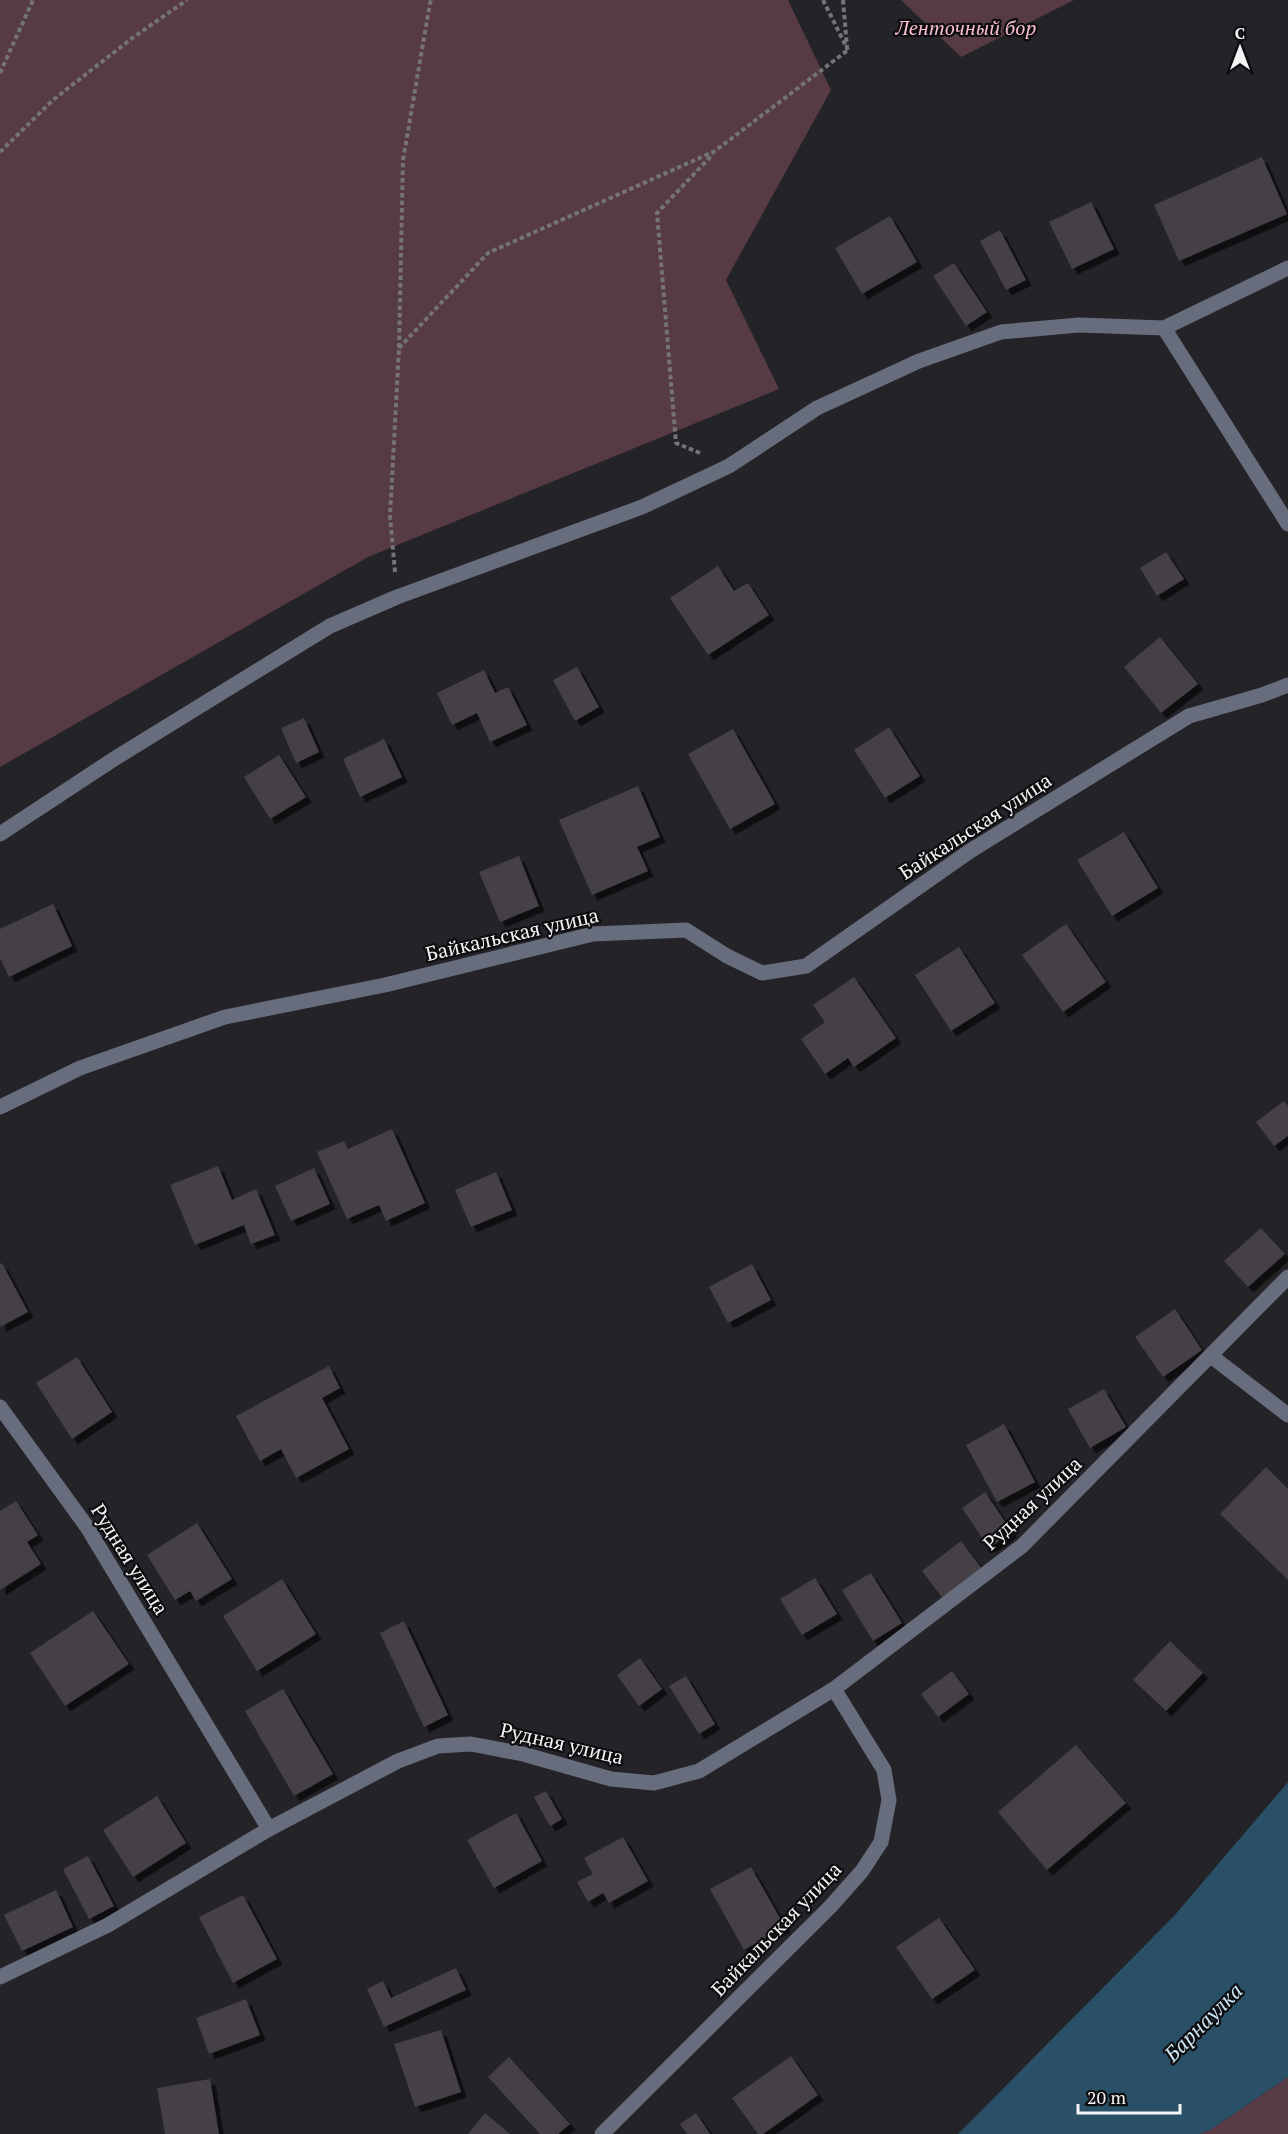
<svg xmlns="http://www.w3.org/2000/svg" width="1288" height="2134" font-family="'PT Serif',serif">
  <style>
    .green { fill: #563a44 }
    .water { fill: #295067 }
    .building { fill: #444044; filter: url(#shadow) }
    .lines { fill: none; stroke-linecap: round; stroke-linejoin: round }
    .path { stroke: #747378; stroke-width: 4; stroke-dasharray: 4.5 3; stroke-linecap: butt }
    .minor { stroke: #676d7d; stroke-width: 15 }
    .labels { text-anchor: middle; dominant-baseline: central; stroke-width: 4.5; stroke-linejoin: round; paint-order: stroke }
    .park-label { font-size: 20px; font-style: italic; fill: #f9bed2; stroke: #0d0d0f }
    .street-label { font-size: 20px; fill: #f4f3f6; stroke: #0d0d0f }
    .water-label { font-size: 21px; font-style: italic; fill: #cde6f7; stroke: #0d0d0f }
  </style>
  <defs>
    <filter id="shadow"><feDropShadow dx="5.5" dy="5.5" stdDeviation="0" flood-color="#0009"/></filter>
  </defs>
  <rect width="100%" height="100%" fill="#242328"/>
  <g class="green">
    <path d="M 0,0 L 788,0 L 831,90 L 726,280 L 779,389 L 368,557 L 0,767 Z"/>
    <path d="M 901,0 L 1074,0 L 961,57 Z"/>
    <path d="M 1288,2077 L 1288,2134 L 1199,2134 L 1210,2130 Z"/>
  </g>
  <path class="water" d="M 1288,1782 L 1288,2077 L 1210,2130 L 1199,2134 L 958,2134 L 1174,1916 Z"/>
  <g class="building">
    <path d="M 1262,157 L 1287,214 L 1179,261 L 1154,205 Z"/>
    <path d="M 1091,202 L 1114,249 L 1072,269 L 1049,222 Z"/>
    <path d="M 890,216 L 917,262 L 862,294 L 835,248 Z"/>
    <path d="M 1000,230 L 1026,280 L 1006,290 L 980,241 Z"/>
    <path d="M 954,263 L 987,312 L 966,326 L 933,276 Z"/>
    <path d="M 1166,552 L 1184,579 L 1157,596 L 1140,568 Z"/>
    <path d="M 718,566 L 734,591 L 748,583 L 769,615 L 708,655 L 670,598 Z"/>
    <path d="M 1160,637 L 1198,684 L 1161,713 L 1124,667 Z"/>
    <path d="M 577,667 L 599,707 L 575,721 L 553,680 Z"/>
    <path d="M 484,670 L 495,693 L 508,687 L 527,725 L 490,742 L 477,713 L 452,725 L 437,693 Z"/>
    <path d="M 304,718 L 319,752 L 296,763 L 281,728 Z"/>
    <path d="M 889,727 L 920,776 L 885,798 L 854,750 Z"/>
    <path d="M 733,729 L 775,804 L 730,829 L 688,754 Z"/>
    <path d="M 384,739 L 402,777 L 360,797 L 343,759 Z"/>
    <path d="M 279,755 L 306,797 L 270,819 L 244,777 Z"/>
    <path d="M 638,786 L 660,837 L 637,847 L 648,871 L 592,895 L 559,820 Z"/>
    <path d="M 1124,832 L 1158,888 L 1112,916 L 1077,860 Z"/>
    <path d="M 519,856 L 539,906 L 500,922 L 479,872 Z"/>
    <path d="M 53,904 L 72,946 L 9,977 L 0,958 L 0,929 Z"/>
    <path d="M 1066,924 L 1106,982 L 1063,1012 L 1022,955 Z"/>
    <path d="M 959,947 L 995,1003 L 951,1031 L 915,975 Z"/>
    <path d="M 854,977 L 896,1038 L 854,1067 L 848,1058 L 825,1074 L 801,1039 L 825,1022 L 813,1005 Z"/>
    <path d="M 1284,1101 L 1288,1106 L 1288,1136 L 1274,1146 L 1256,1122 Z"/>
    <path d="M 392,1129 L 425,1203 L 386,1221 L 379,1205 L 347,1219 L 317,1152 L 344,1141 L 348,1149 Z"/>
    <path d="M 218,1166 L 232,1200 L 256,1189 L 275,1235 L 251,1244 L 244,1225 L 195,1245 L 170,1185 Z"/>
    <path d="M 314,1168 L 330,1204 L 291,1221 L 275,1186 Z"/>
    <path d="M 496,1172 L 512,1210 L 471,1227 L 455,1190 Z"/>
    <path d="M 1261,1228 L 1285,1254 L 1248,1287 L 1224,1261 Z"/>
    <path d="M 2,1263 L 28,1312 L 0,1327 L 0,1264 Z"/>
    <path d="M 752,1264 L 771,1300 L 728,1323 L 709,1287 Z"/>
    <path d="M 1175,1309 L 1202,1350 L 1163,1377 L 1135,1337 Z"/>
    <path d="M 77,1357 L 112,1412 L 72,1439 L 36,1383 Z"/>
    <path d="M 329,1366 L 340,1388 L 322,1398 L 349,1449 L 296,1478 L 281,1449 L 260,1461 L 236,1416 Z"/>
    <path d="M 1104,1389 L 1126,1427 L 1090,1448 L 1068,1409 Z"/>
    <path d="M 1004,1424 L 1035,1482 L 997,1502 L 966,1445 Z"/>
    <path d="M 1266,1467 L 1288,1489 L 1288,1580 L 1220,1514 Z"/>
    <path d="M 985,1492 L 1012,1532 L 989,1548 L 962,1508 Z"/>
    <path d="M 16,1501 L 38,1535 L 27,1542 L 41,1564 L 0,1590 L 0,1511 Z"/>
    <path d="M 197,1523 L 232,1579 L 196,1601 L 190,1591 L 175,1600 L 147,1555 Z"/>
    <path d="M 961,1541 L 983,1570 L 944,1600 L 922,1571 Z"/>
    <path d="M 871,1573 L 902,1623 L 873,1641 L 842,1590 Z"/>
    <path d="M 815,1578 L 837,1614 L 802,1635 L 780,1599 Z"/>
    <path d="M 282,1579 L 316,1634 L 257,1671 L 223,1616 Z"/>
    <path d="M 93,1611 L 129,1664 L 65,1706 L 30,1653 Z"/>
    <path d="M 404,1621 L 448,1715 L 424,1727 L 380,1633 Z"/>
    <path d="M 1170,1641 L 1203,1673 L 1166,1711 L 1133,1680 Z"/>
    <path d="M 640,1658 L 662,1689 L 639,1706 L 617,1675 Z"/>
    <path d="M 952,1671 L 969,1694 L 938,1717 L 921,1694 Z"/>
    <path d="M 686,1676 L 715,1724 L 699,1734 L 669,1686 Z"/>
    <path d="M 283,1689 L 333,1774 L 294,1796 L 245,1711 Z"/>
    <path d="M 1076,1745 L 1126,1803 L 1047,1870 L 998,1812 Z"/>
    <path d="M 546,1791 L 562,1819 L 550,1826 L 534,1797 Z"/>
    <path d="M 157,1796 L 186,1843 L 133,1877 L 103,1830 Z"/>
    <path d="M 516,1813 L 542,1861 L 494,1888 L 467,1840 Z"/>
    <path d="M 623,1837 L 648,1881 L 609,1903 L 603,1893 L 588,1902 L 577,1882 L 593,1874 L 584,1858 Z"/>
    <path d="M 88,1856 L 114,1906 L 89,1919 L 63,1869 Z"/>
    <path d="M 751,1867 L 785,1927 L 744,1950 L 710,1889 Z"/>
    <path d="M 56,1890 L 73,1927 L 22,1951 L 4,1915 Z"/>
    <path d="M 243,1895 L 277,1959 L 233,1983 L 199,1917 Z"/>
    <path d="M 939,1918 L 975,1970 L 932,1999 L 896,1947 Z"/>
    <path d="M 456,1968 L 466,1990 L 384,2027 L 367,1989 L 383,1981 L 391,1998 Z"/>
    <path d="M 246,1999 L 260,2035 L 209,2054 L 196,2018 Z"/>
    <path d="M 441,2030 L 461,2092 L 415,2107 L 394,2044 Z"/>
    <path d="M 791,2056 L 818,2095 L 763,2134 L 758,2134 L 732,2098 Z"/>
    <path d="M 509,2057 L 570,2124 L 558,2134 L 540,2134 L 488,2077 Z"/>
    <path d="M 210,2079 L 219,2134 L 165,2134 L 157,2088 Z"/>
    <path d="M 485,2113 L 510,2134 L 468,2134 Z"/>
    <path d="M 696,2113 L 710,2134 L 687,2134 L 680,2124 Z"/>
  </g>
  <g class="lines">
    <g class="path">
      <path d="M 823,0 L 848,50"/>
      <path d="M 843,0 L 847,47"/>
      <path d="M 0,73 L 33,0"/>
      <path d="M 0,152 L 53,100 L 131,39 L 187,0"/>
      <path d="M 399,348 L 488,253 L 715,151 L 848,50"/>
      <path d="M 700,453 L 676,443 L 657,213 L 713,154"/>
      <path d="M 395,572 L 390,516 L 399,348 L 403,160 L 430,3 L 432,0"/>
    </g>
    <g class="minor">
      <path d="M 1164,328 L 1288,268"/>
      <path d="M 0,834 L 114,759 L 330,626 L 397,597 L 642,507 L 729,466 L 817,408 L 919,361 L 1001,332 L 1079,325 L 1164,328 L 1288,524"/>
      <path d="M 0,1107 L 80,1068 L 225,1017 L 385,985 L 593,934 L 686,930 L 727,956 L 762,973 L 806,966 L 970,851 L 1189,716 L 1262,695 L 1288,685"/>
      <path d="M 1211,1356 L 1288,1415"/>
      <path d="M 0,1407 L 87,1527 L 269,1829"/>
      <path d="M 0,1977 L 108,1925 L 269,1829 L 398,1761 L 438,1746 L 471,1744 L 523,1754 L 611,1779 L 654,1783 L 699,1771 L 834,1689 L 1022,1546 L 1288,1277"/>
      <path d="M 602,2134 L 831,1906 L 862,1871 L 881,1842 L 889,1800 L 884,1770 L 834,1689"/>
    </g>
  </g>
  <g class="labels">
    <g class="park-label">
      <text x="966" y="27">Ленточный бор</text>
    </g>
    <g class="street-label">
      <text transform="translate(975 826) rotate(-33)">Байкальская улица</text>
      <text transform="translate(512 934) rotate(-13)">Байкальская улица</text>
      <text transform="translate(1032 1503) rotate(-43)">Рудная улица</text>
      <text transform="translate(130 1559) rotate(58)">Рудная улица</text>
      <text transform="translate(562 1743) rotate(13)">Рудная улица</text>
      <text transform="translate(776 1929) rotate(-46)">Байкальская улица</text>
    </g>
    <g class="water-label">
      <text transform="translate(1203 2022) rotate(-45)">Барнаулка</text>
    </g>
  </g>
  <g transform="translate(1240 48)" stroke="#0d0d0f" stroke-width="4.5" paint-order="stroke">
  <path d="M0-4.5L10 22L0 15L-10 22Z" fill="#f4f3f6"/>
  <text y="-9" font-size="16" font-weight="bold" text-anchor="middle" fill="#f4f3f6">С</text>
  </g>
  <path d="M1078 2104v9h102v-9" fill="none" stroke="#f4f3f6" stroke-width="3"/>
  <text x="1087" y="2104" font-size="18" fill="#f4f3f6" stroke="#0d0d0f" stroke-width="4.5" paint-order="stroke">20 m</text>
</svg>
